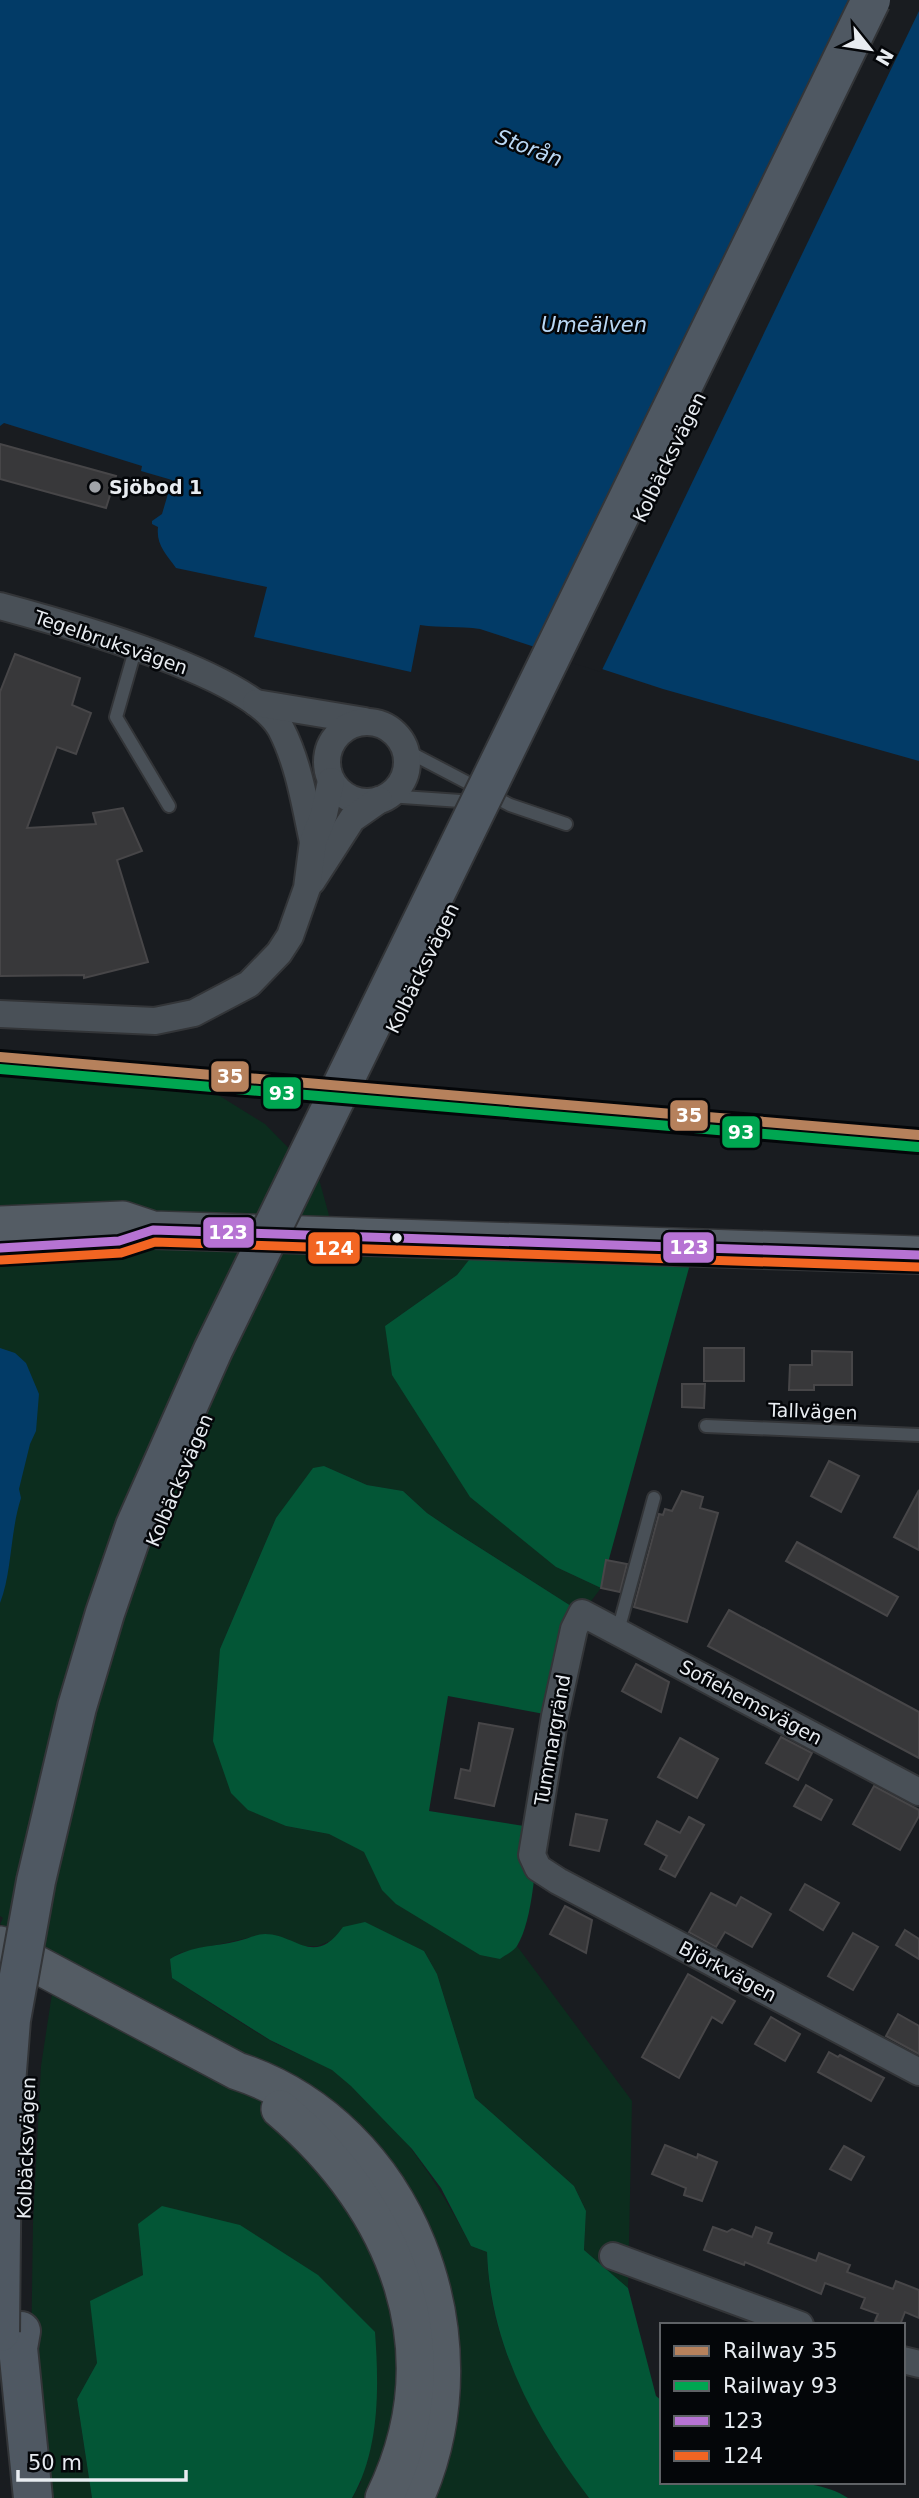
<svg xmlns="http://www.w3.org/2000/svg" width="919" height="2498" font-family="'DejaVu Sans',sans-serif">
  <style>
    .green { fill: #0c2d1e }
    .forest { fill: #035636 }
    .water { fill: #023b67 }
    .pier { fill: #191c20 }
    .building { fill: #38383a; stroke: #474648; stroke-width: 2 }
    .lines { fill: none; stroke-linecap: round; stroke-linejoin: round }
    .service-casing { stroke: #333538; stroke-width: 16 }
    .minor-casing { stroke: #333538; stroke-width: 30 }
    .secondary-casing { stroke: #333538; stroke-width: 40 }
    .trunk-casing { stroke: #333538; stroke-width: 42 }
    .service { stroke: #495057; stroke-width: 12 }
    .minor { stroke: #495057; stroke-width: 26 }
    .secondary { stroke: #545c64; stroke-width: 37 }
    .trunk { stroke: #4f5862; stroke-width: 38 }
    .trunk-bridge-casing { stroke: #333538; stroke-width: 42; stroke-linecap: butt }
    .trunk-bridge { stroke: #4f5862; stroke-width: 38 }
    .bus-1-casing { stroke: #040609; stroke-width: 14 }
    .bus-2-casing { stroke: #040609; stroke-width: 14 }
    .bus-1 { stroke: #b673d3; stroke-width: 9 }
    .bus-2 { stroke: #f26522; stroke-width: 9 }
    .rail-1-casing { stroke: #040609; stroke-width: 16 }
    .rail-2-casing { stroke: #040609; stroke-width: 16 }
    .rail-1 { stroke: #b6815c; stroke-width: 10 }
    .rail-2 { stroke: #00a651; stroke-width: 10 }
    .poi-dot { fill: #a0a3a8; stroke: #040609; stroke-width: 2.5 }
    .bus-dot { fill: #e8ecf1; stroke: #040609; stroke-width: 2.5 }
    .labels { text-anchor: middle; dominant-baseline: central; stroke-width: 5; stroke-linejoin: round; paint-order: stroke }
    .street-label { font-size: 19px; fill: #e8ecf1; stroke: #040609 }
    .poi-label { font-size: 19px; font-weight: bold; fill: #e8ecf1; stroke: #040609; text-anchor: start }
    .water-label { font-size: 21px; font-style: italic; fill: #bad8f5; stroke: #040609 }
    .line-badge { stroke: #040609; stroke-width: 2.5 }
    .badge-label { font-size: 19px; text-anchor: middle; font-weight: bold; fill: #fff }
  </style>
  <rect width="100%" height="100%" fill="#191c20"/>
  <path class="green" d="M 0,1075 L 108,1087 L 215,1093 L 265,1124 L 319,1179 L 335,1237 L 484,1241 L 457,1275 L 385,1326 L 556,1567 L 601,1588 L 582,1613 L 455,1532 L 427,1513 L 403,1491 L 367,1485 L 324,1466 L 276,1518 L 220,1649 L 286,1826 L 329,1834 L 365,1852 L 382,1889 L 500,1959 L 517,1946 L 632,2101 L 628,2288 L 584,2250 L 586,2211 L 574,2186 L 475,2098 L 437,1974 L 424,1951 L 344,1927 L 335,1939 L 318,1946 L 299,1946 L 266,1934 L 180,1953 L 170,1959 L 172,1978 C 205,1999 237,2021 271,2041 C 291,2052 315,2059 334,2071 C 394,2114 438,2182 471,2246 L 487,2252 C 489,2347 536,2422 589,2498 L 352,2498 L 361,2482 L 138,2224 L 143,2275 L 91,2302 L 97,2363 L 77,2399 L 92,2498 L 29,2498 L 33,2223 L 41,2066 L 58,1954 L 0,1924 L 3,1918 L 0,1916 Z"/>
  <g class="forest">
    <path d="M 484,1241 L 695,1246 L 601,1588 L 556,1567 L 470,1497 L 392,1375 L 385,1326 L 457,1275 Z"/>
    <path d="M 324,1466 L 367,1485 L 403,1491 L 427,1513 L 455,1532 L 582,1613 L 555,1716 L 448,1696 L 429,1811 L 537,1828 C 537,1857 533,1921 517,1946 C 514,1951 505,1955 500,1959 L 480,1955 L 396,1904 L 382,1890 L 364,1852 L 329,1834 L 286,1826 L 248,1810 L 231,1793 L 213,1741 L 220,1649 L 276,1518 L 313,1468 Z"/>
    <path d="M 365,1922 L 424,1951 L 437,1974 L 475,2098 L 574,2186 L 586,2211 L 584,2250 L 628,2288 L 656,2396 L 662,2401 L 662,2482 C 711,2482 809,2471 848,2498 L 589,2498 C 534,2425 490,2345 487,2252 L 471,2246 L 441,2188 L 412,2149 L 351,2086 L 332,2070 L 270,2040 L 172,1978 L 170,1959 C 193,1945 214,1947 238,1941 C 247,1939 257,1934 265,1934 C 296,1934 314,1968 343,1927 Z"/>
    <path d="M 162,2206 L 240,2225 L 318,2275 L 375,2332 C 379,2387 380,2449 352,2498 L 92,2498 L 77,2399 L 97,2363 L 90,2301 L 143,2275 L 138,2224 Z"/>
  </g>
  <g class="water">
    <path d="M 0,0 L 919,0 L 919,761 L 663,689 L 480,629 C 459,626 441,628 420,625 L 411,672 L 254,637 L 267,587 L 176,568 C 166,554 156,545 158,527 L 152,524 L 152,521 L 162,514 L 172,480 L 141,471 L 142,466 L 4,423 L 0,426 Z"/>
    <path d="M 0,1348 L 15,1353 L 26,1363 L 39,1394 L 36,1431 L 30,1444 L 19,1489 L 21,1498 C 10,1532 12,1573 0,1603 Z"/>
  </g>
  <path class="pier" d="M 855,0 L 919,0 L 919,11 L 601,672 L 544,654 Z"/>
  <g class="building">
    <path d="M 0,444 L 116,476 L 106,508 L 0,479 Z"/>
    <path d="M 15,654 L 80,678 L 72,705 L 91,713 L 76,754 L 57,747 L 27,828 L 96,824 L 93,813 L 123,808 L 142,851 L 117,860 L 148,962 L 84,978 L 84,975 L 0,976 L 0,692 Z"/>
    <rect x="704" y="1348" width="40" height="33"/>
    <path d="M 812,1351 L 852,1352 L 852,1385 L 814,1385 L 814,1390 L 789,1390 L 790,1365 L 812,1365 Z"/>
    <path d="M 682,1384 L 705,1384 L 704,1408 L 682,1407 Z"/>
    <path d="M 829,1461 L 859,1476 L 841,1512 L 811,1496 Z"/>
    <path d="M 919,1490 L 919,1550 L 894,1537 Z"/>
    <path d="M 682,1491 L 703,1497 L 700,1508 L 718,1513 L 687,1622 L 634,1607 L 659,1514 L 663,1515 L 665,1509 L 672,1511 Z"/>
    <path d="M 797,1542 L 898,1597 L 887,1616 L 786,1561 Z"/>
    <path d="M 606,1560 L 627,1564 L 620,1592 L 601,1588 Z"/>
    <path d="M 729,1610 L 919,1712 L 919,1758 L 708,1646 Z"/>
    <path d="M 636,1664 L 669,1682 L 661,1712 L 622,1691 Z"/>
    <path d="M 479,1723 L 513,1729 L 494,1806 L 455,1798 L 461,1769 L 470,1771 Z"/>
    <path d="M 781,1737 L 812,1753 L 798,1780 L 766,1763 Z"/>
    <path d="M 680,1738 L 718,1759 L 697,1798 L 658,1777 Z"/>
    <path d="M 806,1785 L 832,1800 L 821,1820 L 794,1806 Z"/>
    <path d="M 874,1786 L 919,1810 L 919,1816 L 900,1850 L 853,1824 Z"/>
    <path d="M 576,1814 L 607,1820 L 599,1851 L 570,1845 Z"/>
    <path d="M 689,1817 L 704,1825 L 675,1877 L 660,1869 L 667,1856 L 645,1844 L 657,1821 L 680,1833 Z"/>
    <path d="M 805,1884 L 839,1903 L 823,1930 L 790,1910 Z"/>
    <path d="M 711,1893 L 736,1906 L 741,1897 L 771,1914 L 752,1947 L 725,1932 L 716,1947 L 689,1932 Z"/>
    <path d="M 565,1906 L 592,1920 L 586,1953 L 550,1934 Z"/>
    <path d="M 905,1930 L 919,1939 L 919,1959 L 896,1945 Z"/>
    <path d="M 853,1933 L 878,1947 L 853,1990 L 828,1976 Z"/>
    <path d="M 688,1974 L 735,2001 L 722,2023 L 712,2017 L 679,2078 L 642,2057 Z"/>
    <path d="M 898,2014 L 919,2026 L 919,2054 L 886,2036 Z"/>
    <path d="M 771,2017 L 800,2034 L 785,2061 L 755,2044 Z"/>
    <path d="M 829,2052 L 838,2057 L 840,2055 L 884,2078 L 871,2101 L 818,2072 Z"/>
    <path d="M 665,2145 L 697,2158 L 698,2154 L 717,2162 L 702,2201 L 684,2195 L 686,2188 L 652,2174 Z"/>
    <path d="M 844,2146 L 864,2157 L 851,2180 L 830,2169 Z"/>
    <path d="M 713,2227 L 727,2232 L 732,2229 L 752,2237 L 756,2227 L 772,2233 L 768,2243 L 816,2261 L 819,2253 L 850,2265 L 847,2272 L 893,2289 L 896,2281 L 919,2290 L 919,2318 L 905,2312 L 900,2325 L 886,2325 L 875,2321 L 878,2314 L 861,2308 L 865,2298 L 825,2283 L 821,2294 L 745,2262 L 744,2265 L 704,2250 Z"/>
  </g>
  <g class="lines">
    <defs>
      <g id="service">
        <path d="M 136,647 L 116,717 L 169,806"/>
        <path d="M 405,750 L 510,805 L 566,824"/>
        <path d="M 388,796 L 475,802"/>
        <path d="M 706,1426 L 919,1435"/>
        <path d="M 618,1631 L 654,1498"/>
      </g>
      <g id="minor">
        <path d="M 0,606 C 63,623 250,673 281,729 C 299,764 305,805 313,842"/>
        <path d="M 256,703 L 365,721"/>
        <circle cx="367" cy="762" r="40"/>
        <path d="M 312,881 L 352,819 L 379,800"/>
        <path d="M 0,1014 L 155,1021 L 194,1013 L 249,984 L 279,953 L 290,936 L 307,888 L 313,842 L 324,814 L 331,781"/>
        <path d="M 919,1792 L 582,1613 L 574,1629 L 555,1716 L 532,1855 L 538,1868 L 558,1881 L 919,2072"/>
        <path d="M 613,2256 L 800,2325"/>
        <path d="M 903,2360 L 919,2364"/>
      </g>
      <g id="secondary">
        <path d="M 0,1225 L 123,1220 L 153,1230 L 919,1255"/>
        <path d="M 0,1945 L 237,2071 C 408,2127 487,2337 415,2498"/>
        <path d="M 280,2109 C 398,2209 455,2352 384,2498"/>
      </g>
      <path id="trunk" d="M 21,2331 L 18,2348 L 33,2498"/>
    </defs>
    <use href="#service" class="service-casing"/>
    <use href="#minor" class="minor-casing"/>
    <use href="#secondary" class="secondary-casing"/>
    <use href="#trunk" class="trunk-casing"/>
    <use href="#service" class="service"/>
    <use href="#minor" class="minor"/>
    <use href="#secondary" class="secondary"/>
    <use href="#trunk" class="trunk"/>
    <defs>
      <path id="trunk-bridge" d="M 0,2332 L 2,2135 L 11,2020 L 36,1881 L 77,1707 L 105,1613 L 135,1526 L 213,1350 L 871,0"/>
    </defs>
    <use href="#trunk-bridge" class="trunk-bridge-casing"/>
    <use href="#trunk-bridge" class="trunk-bridge"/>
    <defs>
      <path id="bus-1" d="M 0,1248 L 119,1241 L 153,1230 L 919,1255"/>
      <path id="bus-2" d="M 1,1260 L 121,1253 L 155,1242 L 919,1267"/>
    </defs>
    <use href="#bus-1" class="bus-1-casing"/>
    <use href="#bus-2" class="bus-2-casing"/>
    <use href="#bus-1" class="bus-1"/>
    <use href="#bus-2" class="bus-2"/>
    <defs>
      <path id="rail-1" d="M 0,1057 L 919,1135"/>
      <path id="rail-2" d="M 0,1069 L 918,1147"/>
    </defs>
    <use href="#rail-1" class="rail-1-casing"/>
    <use href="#rail-2" class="rail-2-casing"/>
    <use href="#rail-1" class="rail-1"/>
    <use href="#rail-2" class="rail-2"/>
  </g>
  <circle class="poi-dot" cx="95" cy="487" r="7"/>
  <circle class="bus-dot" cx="397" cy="1238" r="6"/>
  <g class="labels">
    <g class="street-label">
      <text transform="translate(669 457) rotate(-64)">Kolbäcksvägen</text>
      <text transform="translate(111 642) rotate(19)">Tegelbruksvägen</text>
      <text transform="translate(422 968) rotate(-64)">Kolbäcksvägen</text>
      <text transform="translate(813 1411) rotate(2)">Tallvägen</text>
      <text transform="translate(179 1480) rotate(-67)">Kolbäcksvägen</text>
      <text transform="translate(751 1702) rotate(28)">Sofiehemsvägen</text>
      <text transform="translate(552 1740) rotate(-80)">Tummargränd</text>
      <text transform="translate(728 1971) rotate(28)">Björkvägen</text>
      <text transform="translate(26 2148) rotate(-88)">Kolbäcksvägen</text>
    </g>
    <g class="poi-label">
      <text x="109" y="487">Sjöbod 1</text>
    </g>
    <g class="water-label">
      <text transform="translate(529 148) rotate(21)">Storån</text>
      <text x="594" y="325">Umeälven</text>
    </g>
  </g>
  <g class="line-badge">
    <rect x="210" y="1060" width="40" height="33" rx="7" fill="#b6815c"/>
    <rect x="262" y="1076" width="40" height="34" rx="7" fill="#00a651"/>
    <rect x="669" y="1099" width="40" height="33" rx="7" fill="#b6815c"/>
    <rect x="721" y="1115" width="40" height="34" rx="7" fill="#00a651"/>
    <rect x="202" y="1216" width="53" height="33" rx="7" fill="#b673d3"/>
    <rect x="662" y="1231" width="53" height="33" rx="7" fill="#b673d3"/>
    <rect x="307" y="1231" width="54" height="34" rx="7" fill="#f26522"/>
  </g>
  <g class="badge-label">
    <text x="230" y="1083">35</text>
    <text x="282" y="1100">93</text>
    <text x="689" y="1122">35</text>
    <text x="741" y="1139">93</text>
    <text x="228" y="1239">123</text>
    <text x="689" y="1254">123</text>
    <text x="334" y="1255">124</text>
  </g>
  <rect x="660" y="2323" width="245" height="161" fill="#040609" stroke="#5f6266" stroke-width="2"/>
  <rect x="674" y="2346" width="35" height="10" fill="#b6815c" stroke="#5f6266" stroke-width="2"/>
  <text x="723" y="2358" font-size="21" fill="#e8ecf1">Railway 35</text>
  <rect x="674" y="2381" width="35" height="10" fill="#00a651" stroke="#5f6266" stroke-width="2"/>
  <text x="723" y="2393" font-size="21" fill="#e8ecf1">Railway 93</text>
  <rect x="674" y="2416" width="35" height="10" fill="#b673d3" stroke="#5f6266" stroke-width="2"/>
  <text x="723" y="2428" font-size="21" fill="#e8ecf1">123</text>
  <rect x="674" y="2451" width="35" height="10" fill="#f26522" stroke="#5f6266" stroke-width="2"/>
  <text x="723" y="2463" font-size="21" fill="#e8ecf1">124</text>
  <g transform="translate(870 49) rotate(120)" stroke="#040609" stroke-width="5" paint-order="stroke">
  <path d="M0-5L12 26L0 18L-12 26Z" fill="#e8ecf1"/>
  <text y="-10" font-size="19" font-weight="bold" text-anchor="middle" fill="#e8ecf1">N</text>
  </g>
  <path d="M18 2470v10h168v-10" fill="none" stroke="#e8ecf1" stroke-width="3.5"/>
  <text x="28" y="2470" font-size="21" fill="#e8ecf1" stroke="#040609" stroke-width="5" paint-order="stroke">50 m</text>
</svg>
